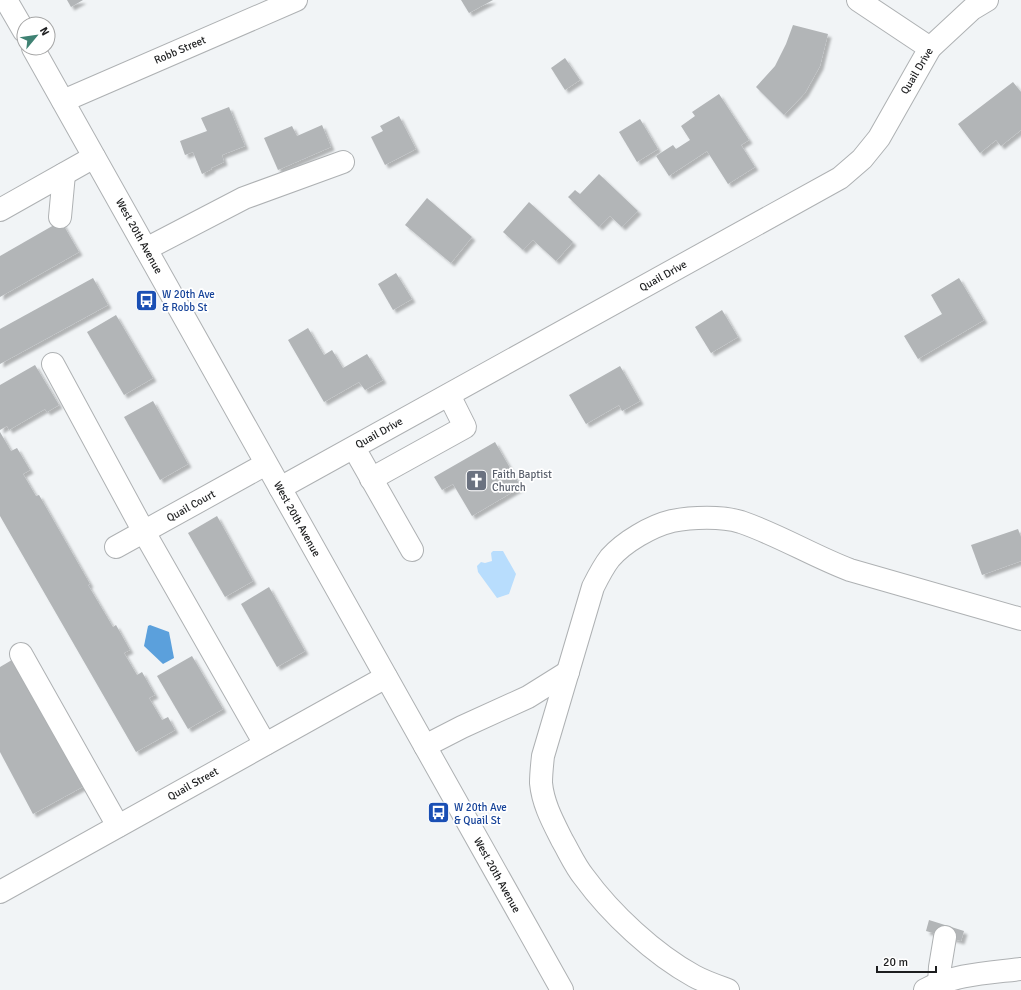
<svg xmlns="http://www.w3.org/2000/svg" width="1021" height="990" font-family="Signika,sans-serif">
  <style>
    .green { fill: #b8ddfd }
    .water { fill: #5ba0dc }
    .building { fill: #b2b5b7; filter: url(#shadow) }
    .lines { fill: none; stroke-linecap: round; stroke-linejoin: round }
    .minor-casing { stroke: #aeb1b3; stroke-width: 24 }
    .minor { stroke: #fff; stroke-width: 22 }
    .labels { text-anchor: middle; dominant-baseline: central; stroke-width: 3.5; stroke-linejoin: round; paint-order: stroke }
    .street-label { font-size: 11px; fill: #1d1e1f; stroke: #fff }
    .transit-label { font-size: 11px; fill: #164399; stroke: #fff; text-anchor: start }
    .worship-label { font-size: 11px; fill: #5b616d; stroke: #fff; text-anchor: start }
  </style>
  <defs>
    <filter id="shadow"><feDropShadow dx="3.5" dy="3.5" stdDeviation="1" flood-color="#0004"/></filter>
  </defs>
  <rect width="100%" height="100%" fill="#f1f4f6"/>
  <path class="green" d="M 493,551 L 503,551 L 516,574 L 509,594 L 497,598 L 478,572 L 477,566 L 481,562 L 485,563 L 492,561 L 491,553 Z"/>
  <path class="water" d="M 150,625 L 169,632 L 174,658 L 163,664 L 144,646 L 148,626 Z"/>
  <g class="building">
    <path d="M 67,0 L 83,0 L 71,7 Z"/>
    <path d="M 461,0 L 493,0 L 469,13 Z"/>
    <path d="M 793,25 L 828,34 L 820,66 L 805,93 L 784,115 L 756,87 L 775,66 L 786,44 Z"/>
    <path d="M 565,58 L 580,80 L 565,90 L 551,68 Z"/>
    <path d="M 1013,82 L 1021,92 L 1021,130 L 1001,146 L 996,140 L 980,153 L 958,124 Z"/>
    <path d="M 719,94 L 749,140 L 741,145 L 755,167 L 728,184 L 707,151 L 669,176 L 656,156 L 673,145 L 676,149 L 690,140 L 681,126 L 695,116 L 692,112 Z"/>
    <path d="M 229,107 L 245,146 L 222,155 L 224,162 L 211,168 L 212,169 L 202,174 L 193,152 L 185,155 L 180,141 L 207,131 L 201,118 Z"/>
    <path d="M 399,116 L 416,149 L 385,165 L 371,137 L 383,131 L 380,126 Z"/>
    <path d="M 640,119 L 658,149 L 637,162 L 619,132 Z"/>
    <path d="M 322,125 L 331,147 L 278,170 L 264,138 L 292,126 L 297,136 Z"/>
    <path d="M 599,174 L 638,211 L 622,227 L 610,216 L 599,227 L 568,197 L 575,190 L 580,194 Z"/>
    <path d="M 427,198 L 472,237 L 451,263 L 405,225 Z"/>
    <path d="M 529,202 L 573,242 L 556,261 L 533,240 L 523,250 L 503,232 Z"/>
    <path d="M 61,221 L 79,252 L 0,297 L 0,256 Z"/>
    <path d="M 396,273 L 412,299 L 393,310 L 378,284 Z"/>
    <path d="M 93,278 L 108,305 L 0,364 L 0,329 Z"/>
    <path d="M 959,278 L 984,320 L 918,359 L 904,336 L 942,314 L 931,295 Z"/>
    <path d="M 722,310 L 738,337 L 711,353 L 695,327 Z"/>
    <path d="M 116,315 L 153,378 L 124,395 L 87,332 Z"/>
    <path d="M 308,328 L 324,355 L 332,350 L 343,368 L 367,354 L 383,380 L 365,390 L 359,382 L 324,402 L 288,340 Z"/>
    <path d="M 35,365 L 59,405 L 47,412 L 45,409 L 9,430 L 7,426 L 0,430 L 0,385 Z"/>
    <path d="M 620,366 L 640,401 L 622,411 L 619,405 L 586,424 L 569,395 Z"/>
    <path d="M 153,401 L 188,464 L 160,480 L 124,417 Z"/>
    <path d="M 0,432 L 11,451 L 17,448 L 30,470 L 23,474 L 36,496 L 39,495 L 90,584 L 88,585 L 113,627 L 116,625 L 130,650 L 124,653 L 137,675 L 142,672 L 155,695 L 149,698 L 162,720 L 168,717 L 175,730 L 136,752 L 0,516 Z"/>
    <path d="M 495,442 L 521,487 L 472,516 L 453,484 L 442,490 L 434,477 Z"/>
    <path d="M 217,516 L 253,581 L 225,597 L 188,533 Z"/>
    <path d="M 1018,529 L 1021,537 L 1021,561 L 982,575 L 971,545 Z"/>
    <path d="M 269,587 L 305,651 L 277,667 L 241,604 Z"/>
    <path d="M 192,656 L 223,709 L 188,729 L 157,676 Z"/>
    <path d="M 17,657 L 86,785 L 33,814 L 0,752 L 0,667 Z"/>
    <path d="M 929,920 L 964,931 L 961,941 L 926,931 Z"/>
  </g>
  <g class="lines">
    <defs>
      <g id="minor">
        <path d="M 6,0 L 24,31"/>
        <path d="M 858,0 L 930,48"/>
        <path d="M 33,48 L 562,990"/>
        <path d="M 63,101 L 296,0"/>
        <path d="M 0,210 L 94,157"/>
        <path d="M 60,217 L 64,174"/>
        <path d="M 146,249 L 244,198 L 343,162"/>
        <path d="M 53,364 L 144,532 L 265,744"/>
        <path d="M 354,448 L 412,550"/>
        <path d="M 371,479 L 465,427 L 449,395"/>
        <path d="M 280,488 L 840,178 L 862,159 L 879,138 L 930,48 L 972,9 L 987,0"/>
        <path d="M 116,547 L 266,464"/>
        <path d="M 21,654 L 118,826"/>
        <path d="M 425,746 L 462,727 L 528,697 L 568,672"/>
        <path d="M 0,892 L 386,677"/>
        <path d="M 939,984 L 940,967 L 945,937"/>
        <path d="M 728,990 C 717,986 705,982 694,976 C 654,954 611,914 584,877 C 575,866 569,852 562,840 C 553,822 543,804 541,783 C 541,774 542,765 543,756 L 593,587 C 598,577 603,567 610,558 C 624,542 651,526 672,521 C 692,517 722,516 741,522 C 779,535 813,556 850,570 L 1021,619"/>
        <path d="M 925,990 C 954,974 989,973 1021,969"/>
      </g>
    </defs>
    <use href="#minor" class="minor-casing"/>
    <use href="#minor" class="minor"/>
  </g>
  <defs>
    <symbol id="bus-square" viewBox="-11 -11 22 22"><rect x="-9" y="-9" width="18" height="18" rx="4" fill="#1a4fb4" stroke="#fff"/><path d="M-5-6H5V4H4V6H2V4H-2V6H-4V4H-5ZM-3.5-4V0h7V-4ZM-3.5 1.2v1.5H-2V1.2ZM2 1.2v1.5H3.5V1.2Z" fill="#fff"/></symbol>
    <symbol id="church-square" viewBox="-11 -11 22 22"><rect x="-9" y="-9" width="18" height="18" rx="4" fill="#6b7280" stroke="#fff"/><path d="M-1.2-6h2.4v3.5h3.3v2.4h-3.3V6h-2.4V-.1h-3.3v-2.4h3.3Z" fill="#fff"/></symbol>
  </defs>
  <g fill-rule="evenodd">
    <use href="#bus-square" x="134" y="288" width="25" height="25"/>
    <use href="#church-square" x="464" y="468" width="25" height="25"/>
    <use href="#bus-square" x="426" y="800" width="25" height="25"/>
  </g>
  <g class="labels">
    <g class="street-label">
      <text transform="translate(180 50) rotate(-23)">Robb Street</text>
      <text transform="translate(917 71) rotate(-59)">Quail Drive</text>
      <text transform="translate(139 236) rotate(61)">West 20th Avenue</text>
      <text transform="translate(663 276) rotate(-29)">Quail Drive</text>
      <text transform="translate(379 433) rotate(-29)">Quail Drive</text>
      <text transform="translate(191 506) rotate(-29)">Quail Court</text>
      <text transform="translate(297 519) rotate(61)">West 20th Avenue</text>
      <text transform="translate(193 784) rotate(-29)">Quail Street</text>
      <text transform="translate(497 875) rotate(61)">West 20th Avenue</text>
    </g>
    <g class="transit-label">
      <text x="162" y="294">W 20th Ave<tspan x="162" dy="13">&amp; Robb St</tspan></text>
      <text x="454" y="807">W 20th Ave<tspan x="454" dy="13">&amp; Quail St</tspan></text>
    </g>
    <g class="worship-label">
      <text x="492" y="474">Faith Baptist<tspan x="492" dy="13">Church</tspan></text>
    </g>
  </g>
  <g transform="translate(36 36) rotate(61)"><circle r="19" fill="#ffffff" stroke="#a5a5a5"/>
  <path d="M0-3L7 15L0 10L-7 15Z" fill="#3f8273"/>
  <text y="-6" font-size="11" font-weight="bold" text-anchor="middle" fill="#1d1e1f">N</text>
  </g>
  <path d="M877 966v6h59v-6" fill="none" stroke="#1d1e1f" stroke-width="2"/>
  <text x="883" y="966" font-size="12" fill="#1d1e1f" stroke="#ffffff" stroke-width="3" paint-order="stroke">20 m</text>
</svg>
